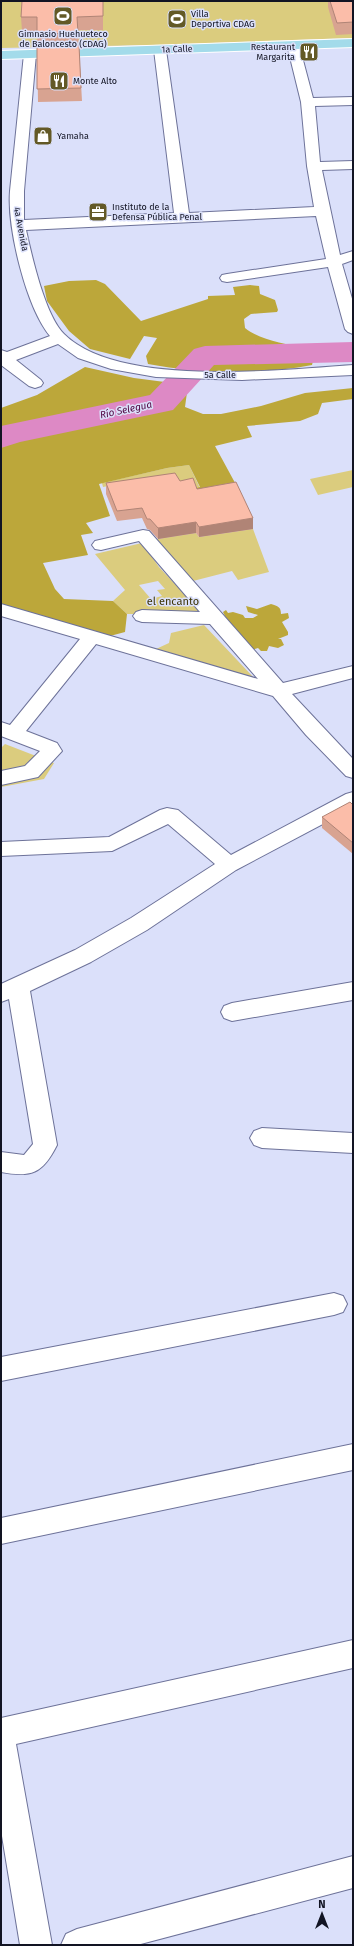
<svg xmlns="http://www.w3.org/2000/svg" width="354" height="1946" font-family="'Fira Sans',sans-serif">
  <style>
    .green { fill: #dbcc7e; fill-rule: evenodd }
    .forest { fill: #bca73a }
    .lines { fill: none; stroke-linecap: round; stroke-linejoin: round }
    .river { fill: #dd89c5; fill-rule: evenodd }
    .minor-casing { stroke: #6d7299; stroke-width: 2 }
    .major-casing { stroke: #fff; stroke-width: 2 }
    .minor { fill: #fff; fill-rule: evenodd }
    .major { fill: #a3dbea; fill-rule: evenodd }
    .wall { fill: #d8a391 }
    .shaded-wall { fill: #b08476 }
    .building { fill: #fbbda9; stroke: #b08476 }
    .labels { text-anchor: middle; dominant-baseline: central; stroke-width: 3; stroke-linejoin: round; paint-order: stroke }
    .far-poi-label { font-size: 9px; fill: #121423; stroke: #dbe0fa; text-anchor: start }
    .far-street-label { font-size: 9px; fill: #121423; stroke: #dbe0fa }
    .far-water-label { font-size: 10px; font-style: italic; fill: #4e003f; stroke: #dbe0fa }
    .park-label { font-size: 11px; fill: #3d3405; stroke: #dbe0fa }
  </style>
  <rect width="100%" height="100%" fill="#dbe0fa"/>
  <g class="green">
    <path d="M 1,1 L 353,1 L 353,38 L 153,45 L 1,48 Z"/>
    <path d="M 189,465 L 200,488 L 193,489 L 119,484 L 103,487 L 102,483 L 167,468 Z"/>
    <path d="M 353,470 L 353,487 L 318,495 L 310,479 Z"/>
    <path d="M 253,529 L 269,572 L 238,580 L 232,571 L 193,581 L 151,540 L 196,533 L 199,537 Z"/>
    <path d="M 142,543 L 159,567 L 203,614 L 127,614 L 113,601 L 125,590 L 95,554 ZM 158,581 L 165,589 L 157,590 L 162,596 L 151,599 L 139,585 Z"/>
    <path d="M 204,625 L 255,679 L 156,649 L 169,643 L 171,633 Z"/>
    <path d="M 5,744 L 54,763 L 44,779 L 1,787 L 1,748 Z"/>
  </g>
  <g class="forest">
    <path d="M 96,280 L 105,284 L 141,321 L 208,299 L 208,296 L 235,295 L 233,287 L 250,285 L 259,286 L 260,294 L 275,300 L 278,310 L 277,312 L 251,314 L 244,319 L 245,328 C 261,341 285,343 305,349 L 313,361 L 312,365 C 260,375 201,374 148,364 L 146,356 L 157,338 L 144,336 L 130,359 L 90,349 L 69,331 L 47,301 L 44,286 L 69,281 Z"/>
    <path d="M 85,367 L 134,378 L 188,385 L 185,407 L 203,414 L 221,414 L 261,406 L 305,393 L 353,388 L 353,399 L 322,403 L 318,414 L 300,421 L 247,426 L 252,437 L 215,446 L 240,492 L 193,489 L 200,487 L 189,465 L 167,468 L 99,484 L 110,516 L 86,523 L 93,533 L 81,535 L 88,555 L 43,563 L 55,589 L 64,599 L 113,601 L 127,614 L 125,632 L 110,636 L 1,607 L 1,408 L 37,395 Z"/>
    <path d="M 271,604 C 278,606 281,607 281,614 L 288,613 L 289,618 L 282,622 L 288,632 L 288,635 L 278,639 L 281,639 L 284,645 L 278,648 L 269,646 L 267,651 L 261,651 L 258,648 L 252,650 L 227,620 L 223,612 L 226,610 L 228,613 L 233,612 L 243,615 L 245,618 L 253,618 L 258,615 L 248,612 L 246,606 L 257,609 Z"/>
  </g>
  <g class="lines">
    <path class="river" d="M 353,342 L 353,362 L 214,365 L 173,410 L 20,442 L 1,448 L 1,426 L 150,395 L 194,349 L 205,346 Z"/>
    <defs>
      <g id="minor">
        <path d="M 293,41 L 299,45 L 313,98 L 353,97 L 353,105 L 315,106 L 320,162 L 353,161 L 353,169 L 322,170 L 340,255 L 353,251 L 353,260 L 342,264 L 353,302 L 353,334 L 348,332 L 345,329 L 328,267 L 227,282 L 222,281 L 220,278 L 222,275 L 227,274 L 326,259 L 316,216 L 26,230 C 32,257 45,315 64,334 C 118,388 281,370 353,365 L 353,375 L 242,380 L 156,377 L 111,369 L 78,358 L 58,344 L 16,360 L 41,380 L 43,383 L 41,386 L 35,388 L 29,386 L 1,365 L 1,350 L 7,352 L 50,336 C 26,307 7,228 10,191 L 24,54 L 26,51 L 30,50 L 36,54 L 24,191 L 24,220 L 174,213 L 154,50 L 160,46 L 166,50 L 189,213 L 314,207 L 307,166 L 301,102 L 287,45 Z"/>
        <path d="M 143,530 L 149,531 L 283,683 L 353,666 L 353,678 L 292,694 L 353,759 L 353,778 L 346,776 L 306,735 L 273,696 L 96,644 L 26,731 L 57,743 L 62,751 L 38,777 L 1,785 L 1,771 L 25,766 L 40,751 L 1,736 L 1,722 L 10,725 L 80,639 L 1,616 L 1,604 L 258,679 L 210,624 L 142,622 L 136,620 L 133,616 L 136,612 L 142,610 L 200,612 L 139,541 L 101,550 L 95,549 L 92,545 L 95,541 Z"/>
        <path d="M 353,792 L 353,808 L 236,870 L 147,930 L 91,962 L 30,991 L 57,1145 C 43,1173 32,1178 1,1172 L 1,1152 L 24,1155 L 33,1144 L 9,999 L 1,1002 L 1,984 L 75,950 L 131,918 L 215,864 L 168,824 L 112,851 L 1,856 L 1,842 L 109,837 L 160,810 L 167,808 L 178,810 L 231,855 L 346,794 Z"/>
        <path d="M 353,982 L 353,1000 L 232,1021 L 224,1018 L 221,1012 L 224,1006 L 232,1003 Z"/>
        <path d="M 262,1128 L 353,1133 L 353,1153 L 262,1148 L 254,1145 L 250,1138 L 254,1131 Z"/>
        <path d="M 334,1293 L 343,1296 L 347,1304 L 343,1312 L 334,1315 L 1,1381 L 1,1357 Z"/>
        <path d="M 353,1444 L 353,1470 L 1,1544 L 1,1518 Z"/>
        <path d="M 353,1640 L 353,1668 L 16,1744 L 52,1945 L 20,1945 L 1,1830 L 1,1718 Z"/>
        <path d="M 353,1856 L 353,1888 L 137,1945 L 61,1945 L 66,1934 L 77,1929 Z"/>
      </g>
      <path id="major" d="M 353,39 L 353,47 L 1,59 L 1,51 Z"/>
    </defs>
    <use href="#minor" class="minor-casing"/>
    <use href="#major" class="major-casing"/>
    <use href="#minor" class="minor"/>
    <use href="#major" class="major"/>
  </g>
  <g class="wall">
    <path d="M 22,1 L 103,1 L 103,30 L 78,30 L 82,101 L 38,102 L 37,31 L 22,31 L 21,17 Z"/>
    <path d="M 328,1 L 353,1 L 353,34 L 336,35 L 328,7 Z"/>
    <path d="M 180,481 L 197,489 L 253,518 L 253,529 L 199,537 L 196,533 L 158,539 L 150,530 L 147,529 L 142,518 L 117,521 L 106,494 L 106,483 Z"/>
    <path d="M 353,805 L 353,854 L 322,828 L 322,817 Z"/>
  </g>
  <g class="shaded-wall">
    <path d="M 253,518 L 253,529 L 199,537 L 199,527 Z"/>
    <path d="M 196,522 L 196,533 L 158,539 L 158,528 Z"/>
  </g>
  <g class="building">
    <path d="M 22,1 L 103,1 L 103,16 L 77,17 L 78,33 L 37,34 L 37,17 L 21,17 Z"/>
    <path d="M 330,1 L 353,1 L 353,22 L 337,23 Z"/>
    <path d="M 79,45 L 81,88 L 37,89 L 37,47 Z"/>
    <path d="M 175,473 L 180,481 L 193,478 L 197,489 L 236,482 L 253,518 L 199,527 L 196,522 L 158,528 L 150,519 L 147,519 L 142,508 L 117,511 L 106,483 Z"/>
    <path d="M 350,802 L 353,805 L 353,843 L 322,817 Z"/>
  </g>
  <defs>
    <symbol id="stadium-square" viewBox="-11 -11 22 22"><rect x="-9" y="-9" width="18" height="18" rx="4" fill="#635926" stroke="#dbe0fa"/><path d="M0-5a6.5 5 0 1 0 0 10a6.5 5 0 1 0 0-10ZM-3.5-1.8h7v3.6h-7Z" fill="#fff"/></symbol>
    <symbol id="restaurant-square" viewBox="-11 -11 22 22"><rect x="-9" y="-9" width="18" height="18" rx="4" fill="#635926" stroke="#dbe0fa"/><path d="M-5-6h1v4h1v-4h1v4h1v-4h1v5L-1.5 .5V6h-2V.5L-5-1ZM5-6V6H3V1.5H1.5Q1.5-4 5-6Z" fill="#fff"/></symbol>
    <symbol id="shop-square" viewBox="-11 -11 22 22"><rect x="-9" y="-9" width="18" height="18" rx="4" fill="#635926" stroke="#dbe0fa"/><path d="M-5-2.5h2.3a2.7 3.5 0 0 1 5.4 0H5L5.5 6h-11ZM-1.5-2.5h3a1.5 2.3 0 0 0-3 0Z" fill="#fff"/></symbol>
    <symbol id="office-square" viewBox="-11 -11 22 22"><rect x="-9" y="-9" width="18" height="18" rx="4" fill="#635926" stroke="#dbe0fa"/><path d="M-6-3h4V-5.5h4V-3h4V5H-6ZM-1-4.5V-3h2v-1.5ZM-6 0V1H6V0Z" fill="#fff"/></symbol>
  </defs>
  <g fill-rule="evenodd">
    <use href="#stadium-square" x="52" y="5" width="22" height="22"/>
    <use href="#stadium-square" x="166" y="8" width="22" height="22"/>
    <use href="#restaurant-square" x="298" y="41" width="22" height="22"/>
    <use href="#restaurant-square" x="48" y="70" width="22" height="22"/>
    <use href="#shop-square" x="32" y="125" width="22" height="22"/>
    <use href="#office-square" x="87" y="201" width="22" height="22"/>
  </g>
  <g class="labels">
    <g class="far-poi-label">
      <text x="191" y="14">Villa<tspan x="191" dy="10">Deportiva CDAG</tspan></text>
      <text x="63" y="34" text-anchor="middle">Gimnasio Huehueteco<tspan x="63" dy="10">de Baloncesto (CDAG)</tspan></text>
      <text x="295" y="47" text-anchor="end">Restaurant<tspan x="295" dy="10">Margarita</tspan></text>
      <text x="73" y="81">Monte Alto</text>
      <text x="57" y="136">Yamaha</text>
      <text x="112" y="207">Instituto de la<tspan x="112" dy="10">Defensa Pública Penal</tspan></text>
    </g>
    <g class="far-street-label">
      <text transform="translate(177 49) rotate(-2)">1a Calle</text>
      <text transform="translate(21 229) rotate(79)">4a Avenida</text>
      <text x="220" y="375">5a Calle</text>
    </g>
    <g class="far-water-label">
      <text transform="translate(126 410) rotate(-12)">Río Selegua</text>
    </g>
    <g class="park-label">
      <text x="173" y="601">el encanto</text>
    </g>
  </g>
  <rect width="354" height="1946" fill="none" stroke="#121423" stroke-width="4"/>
  <g transform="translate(322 1914)" stroke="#dbe0fa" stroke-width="3" paint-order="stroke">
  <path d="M0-3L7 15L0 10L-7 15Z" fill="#121423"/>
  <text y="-6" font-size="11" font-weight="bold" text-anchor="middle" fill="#121423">N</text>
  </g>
</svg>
